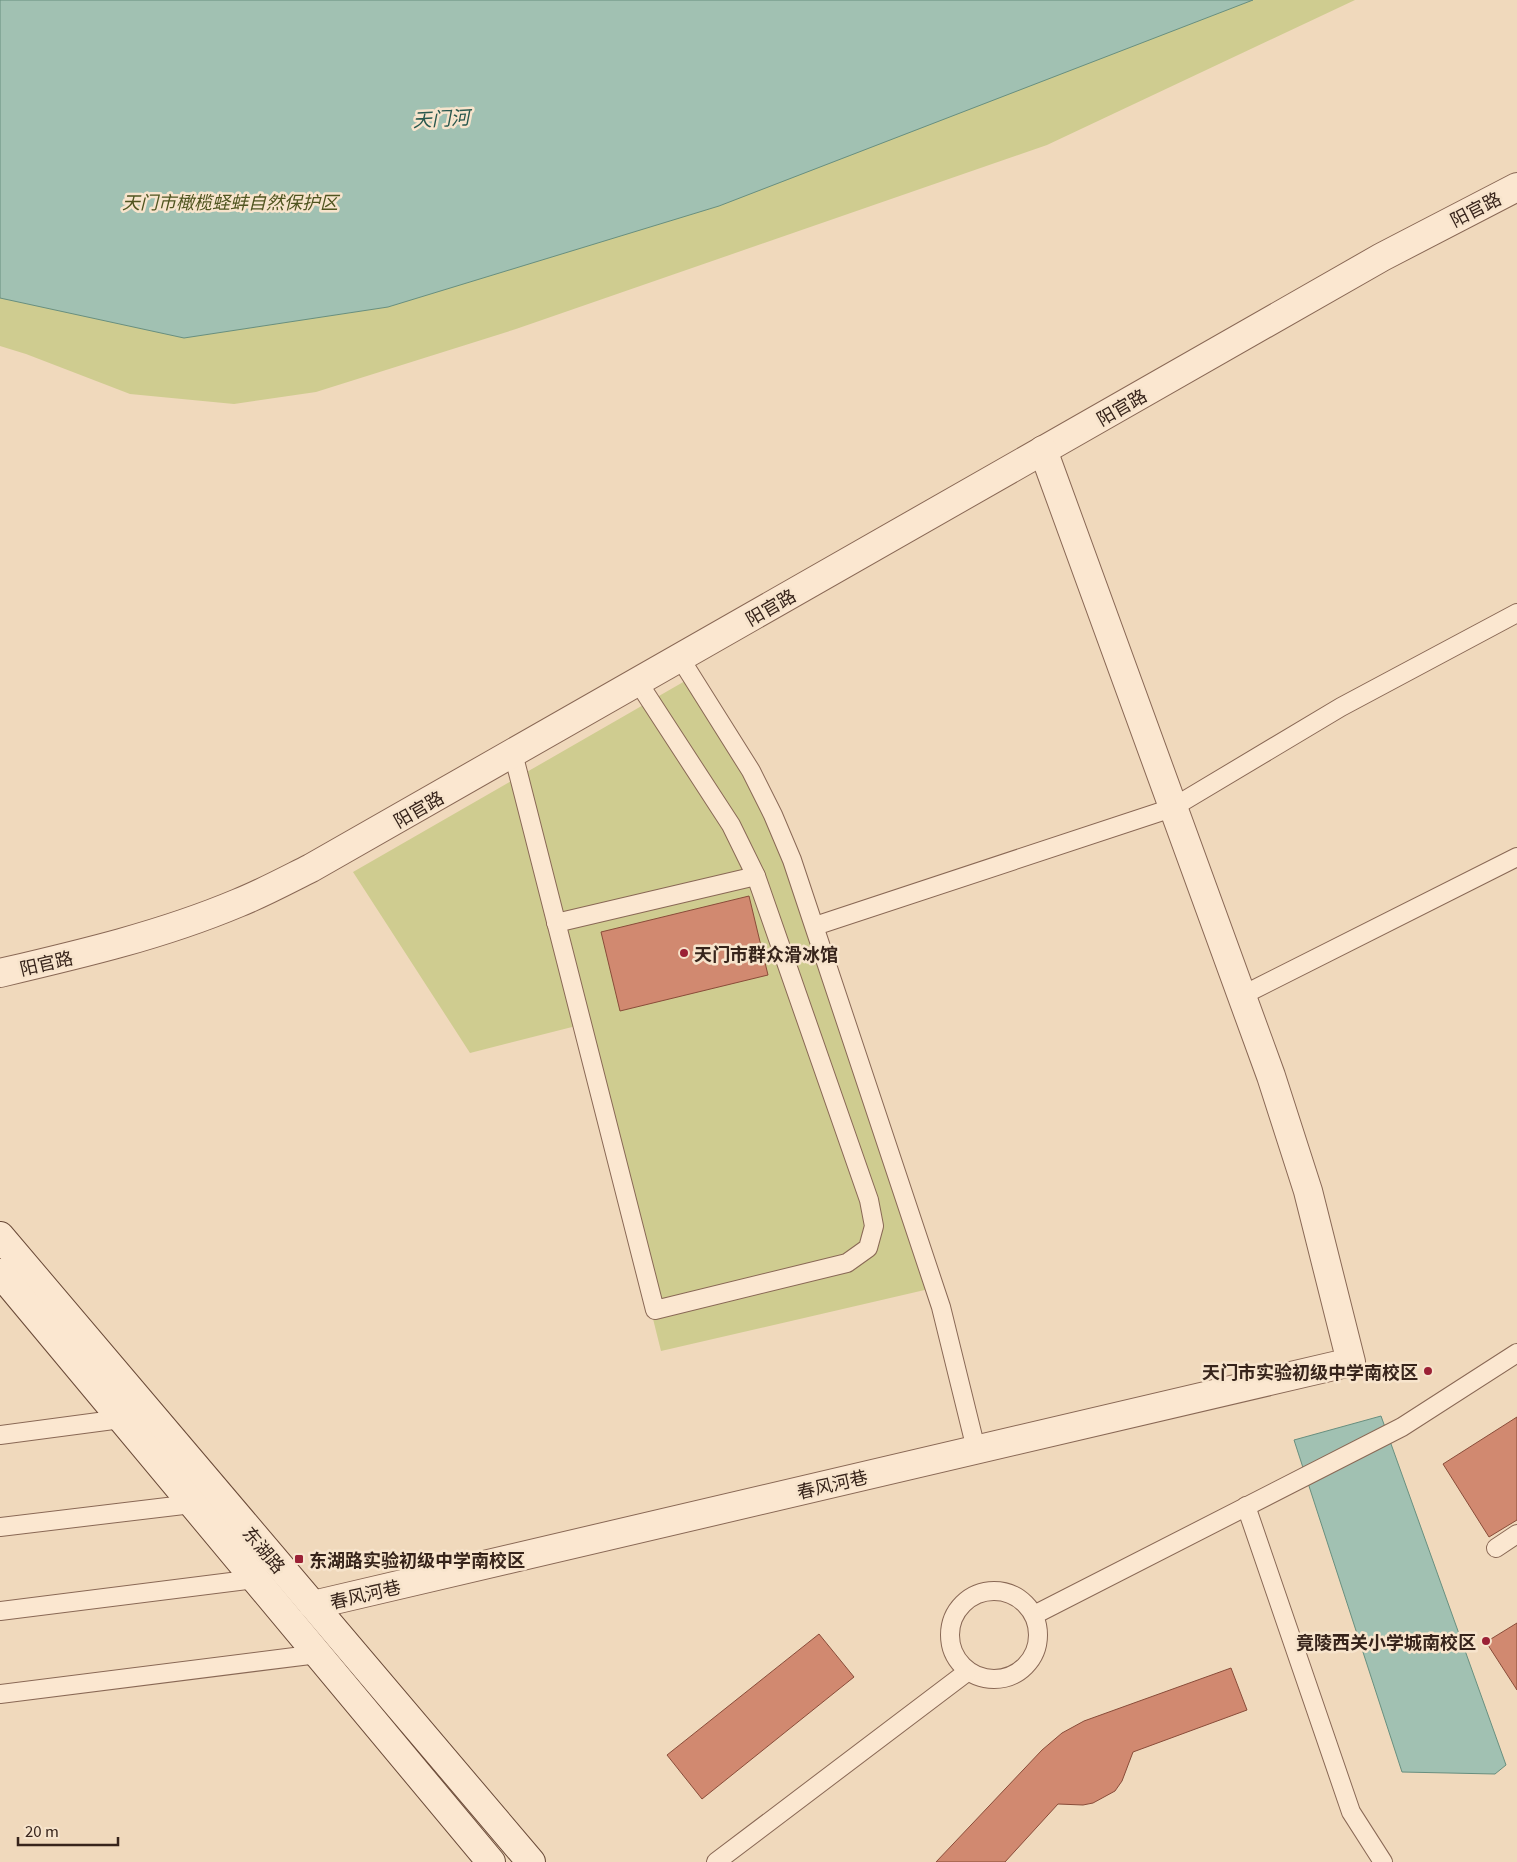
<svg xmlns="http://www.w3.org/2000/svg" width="1517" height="1862" font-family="Georgia,'Noto Sans SC',serif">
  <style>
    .green { fill: #cfcc90 }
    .water { fill: #a1c1b2; stroke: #688f7f }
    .building { fill: #d18970; stroke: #894c39 }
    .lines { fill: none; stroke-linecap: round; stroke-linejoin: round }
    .lane-casing { stroke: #896855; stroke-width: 20 }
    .street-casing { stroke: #896855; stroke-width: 30 }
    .secondary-casing { stroke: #6a4a38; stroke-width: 30 }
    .lane { stroke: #fbe7d0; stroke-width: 18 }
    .street { stroke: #fbe7d0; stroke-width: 28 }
    .secondary { stroke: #fbe7d0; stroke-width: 28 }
    .poi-dot { fill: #9b2135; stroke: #f7e4cc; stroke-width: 2 }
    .labels { text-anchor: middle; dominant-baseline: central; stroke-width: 5; stroke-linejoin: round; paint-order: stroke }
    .park-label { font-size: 18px; font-style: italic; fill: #505520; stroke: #f7e4cc }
    .street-label { font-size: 18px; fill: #37241b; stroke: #f7e4cc }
    .poi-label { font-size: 18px; font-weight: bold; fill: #37241b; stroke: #f7e4cc; text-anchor: start }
    .water-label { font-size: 19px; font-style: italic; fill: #29584e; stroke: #f7e4cc }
  </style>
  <rect width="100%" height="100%" fill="#f0d9bc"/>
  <g class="green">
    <path d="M 0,0 L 1355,0 L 1047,145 L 516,329 L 316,392 L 234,404 L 130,394 L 26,354 L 0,346 Z"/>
    <path d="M 685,681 L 767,812 L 929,1289 L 661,1351 L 580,1025 L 470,1053 L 353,872 Z"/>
  </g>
  <g class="water">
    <path d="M 0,0 L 1253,0 L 719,206 L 388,307 L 184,338 L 0,298 Z"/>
    <path d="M 1381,1416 L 1506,1765 L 1495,1774 L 1402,1772 L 1294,1440 Z"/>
  </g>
  <g class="building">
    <path d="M 749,896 L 768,975 L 620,1011 L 601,932 Z"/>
    <path d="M 1517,1417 L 1517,1520 L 1489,1537 L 1443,1464 Z"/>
    <path d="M 1517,1623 L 1517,1690 L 1486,1642 Z"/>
    <path d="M 819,1634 L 854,1677 L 702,1799 L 667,1755 Z"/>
    <path d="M 1231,1668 L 1247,1710 L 1133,1752 L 1122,1781 L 1115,1791 L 1093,1803 L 1083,1805 L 1058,1804 L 1005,1862 L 936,1862 L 1042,1750 L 1062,1733 L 1084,1721 Z"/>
  </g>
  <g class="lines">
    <defs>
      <g id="lane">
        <path d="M 680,658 L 751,771 L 773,815 L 792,860 L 941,1307 L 976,1449"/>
        <path d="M 513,753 L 655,1310 L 847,1263 L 868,1248 L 874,1226 L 869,1200 L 756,876 L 731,825 L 638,682"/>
        <path d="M 556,923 L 756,876"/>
        <path d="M 815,926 L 1172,808 L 1341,707 L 1517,613"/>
        <path d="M 1241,996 L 1517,857"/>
        <path d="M 0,1435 L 121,1419"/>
        <path d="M 1246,1506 L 1351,1812 L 1383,1862"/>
        <path d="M 0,1527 L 192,1504"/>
        <path d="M 1496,1548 L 1517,1534"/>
        <circle cx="994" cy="1635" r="44"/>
        <path d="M 0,1611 L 255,1579"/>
        <path d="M 1034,1615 L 1402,1427 L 1517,1353"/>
        <path d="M 0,1694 L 318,1654"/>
        <path d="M 716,1862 L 967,1672"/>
      </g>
      <g id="street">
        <path d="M 0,973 C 81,954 162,935 238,903 C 263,893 287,880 311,868 L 1382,257 L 1517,187"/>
        <path d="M 313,1605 L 1351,1362 L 1308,1191 L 1271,1076 L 1043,450"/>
      </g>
      <g id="secondary">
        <path d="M 0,1236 L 531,1862"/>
        <path d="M 0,1273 L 491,1862"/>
      </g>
    </defs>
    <use href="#lane" class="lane-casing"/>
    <use href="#street" class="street-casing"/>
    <use href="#secondary" class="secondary-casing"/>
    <use href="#lane" class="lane"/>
    <use href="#street" class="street"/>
    <use href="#secondary" class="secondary"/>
  </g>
  <g class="poi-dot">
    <circle cx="684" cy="953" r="5"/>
    <circle cx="1428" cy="1371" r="5"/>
    <rect x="294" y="1554" width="10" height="10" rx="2.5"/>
    <circle cx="1486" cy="1641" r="5"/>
  </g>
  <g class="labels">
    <g class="park-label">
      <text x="230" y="201">天门市橄榄蛏蚌自然保护区</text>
    </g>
    <g class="street-label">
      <text transform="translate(1475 208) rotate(-27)">阳官路</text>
      <text transform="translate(1121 406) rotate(-30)">阳官路</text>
      <text transform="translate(770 606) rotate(-30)">阳官路</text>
      <text transform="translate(418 808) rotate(-30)">阳官路</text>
      <text transform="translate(46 962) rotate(-13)">阳官路</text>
      <text transform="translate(832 1483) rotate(-13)">春风河巷</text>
      <text transform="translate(265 1549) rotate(50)">东湖路</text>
      <text transform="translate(365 1593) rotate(-13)">春风河巷</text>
    </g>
    <g class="poi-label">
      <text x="694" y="953">天门市群众滑冰馆</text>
      <text x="1418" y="1371" text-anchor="end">天门市实验初级中学南校区</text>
      <text x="309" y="1559">东湖路实验初级中学南校区</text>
      <text x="1476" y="1641" text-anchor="end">竟陵西关小学城南校区</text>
    </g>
    <g class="water-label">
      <text transform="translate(441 117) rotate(-3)">天门河</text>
    </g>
  </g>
  <path d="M18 1837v8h100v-8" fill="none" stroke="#37241b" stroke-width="2.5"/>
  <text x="25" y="1837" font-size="15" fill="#37241b" stroke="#f7e4cc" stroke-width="4" paint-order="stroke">20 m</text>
</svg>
